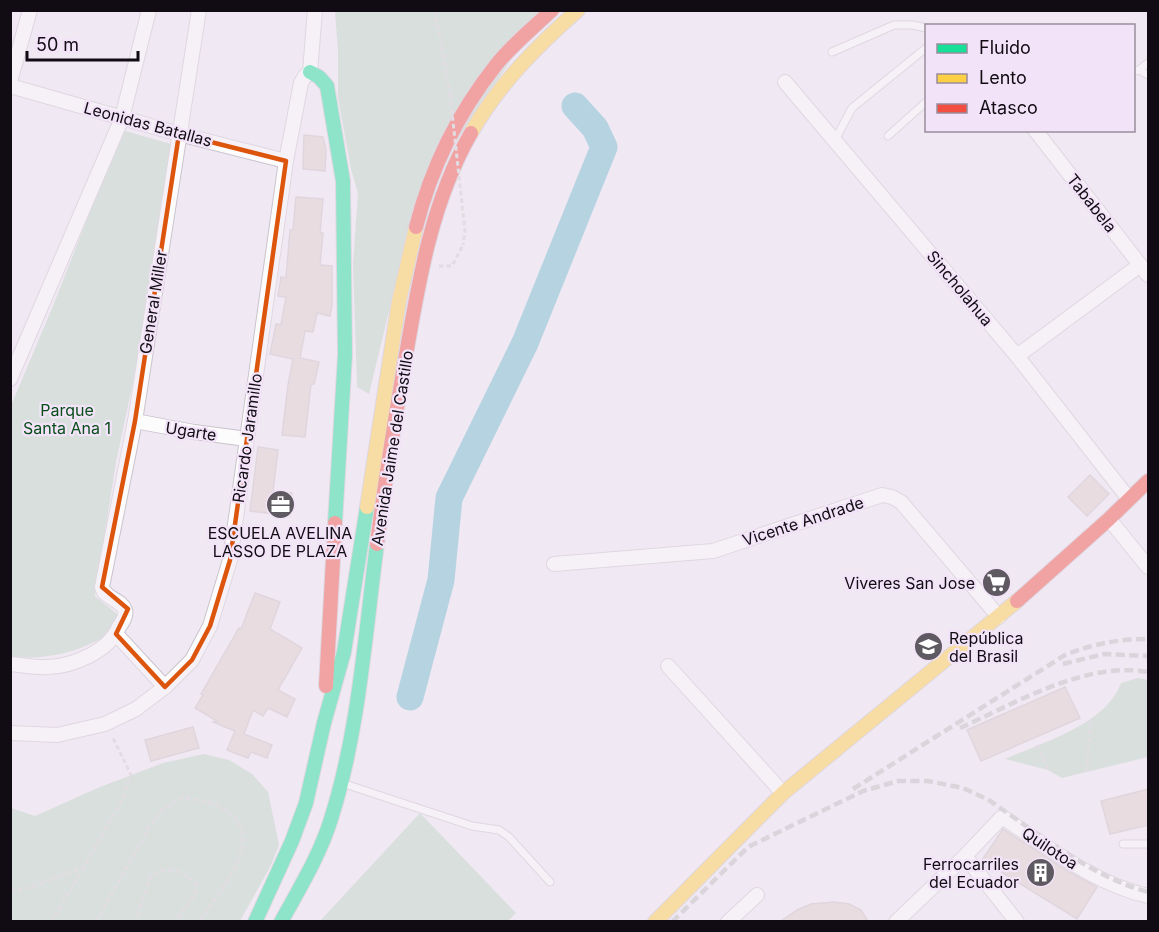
<svg xmlns="http://www.w3.org/2000/svg" width="1159" height="932" font-family="Inter,sans-serif">
  <style>
    .green { fill: #bdd5c2 }
    .lines { fill: none; stroke-linecap: round; stroke-linejoin: round }
    .river { stroke: #6fbbcc; stroke-width: 27 }
    .building { fill: #e0cecc; stroke: #cac2c4; stroke-width: 1.5 }
    .lane-casing { stroke: #cac4cc; stroke-width: 9 }
    .street-casing { stroke: #cac4cc; stroke-width: 16 }
    .fast-casing { stroke: #cac4cc; stroke-width: 16 }
    .slow-casing { stroke: #cac4cc; stroke-width: 16 }
    .jam-casing { stroke: #cac4cc; stroke-width: 16 }
    .path { stroke: #d0ced0; stroke-width: 3; stroke-dasharray: 4.5 3; stroke-linecap: butt }
    .lane { stroke: #fdfcfd; stroke-width: 7 }
    .street { stroke: #fdfcfd; stroke-width: 14 }
    .fast { stroke: #16e098; stroke-width: 14 }
    .slow { stroke: #ffcf43; stroke-width: 14 }
    .jam { stroke: #f24e42; stroke-width: 14 }
    .rail { stroke: #bebcbf; stroke-width: 4.5; stroke-dasharray: 9 4.5; stroke-linecap: butt }
    .path-bridge { stroke: #d0ced0; stroke-width: 3; stroke-dasharray: 4.5 3; stroke-linecap: butt }
    .marked { fill: none; stroke: #dd550c; stroke-width: 4.5; stroke-linejoin: round }
    .labels { text-anchor: middle; dominant-baseline: central; stroke-width: 4.5; stroke-linejoin: round; paint-order: stroke }
    .street-label { font-size: 16px; fill: #110c13; stroke: #f3e3f8 }
    .park-label { font-size: 16px; fill: #074e1a; stroke: #f3e3f8 }
    .poi-label { font-size: 16px; fill: #110c13; stroke: #f3e3f8; text-anchor: end }
  </style>
  <rect width="100%" height="100%" fill="#f0e8f3"/>
  <g class="green">
    <path d="M 335,11 L 544,11 L 415,203 L 369,394 L 357,387 L 353,264 L 358,193 L 351,169 L 338,98 L 338,51 Z"/>
    <path d="M 122,130 L 171,144 L 152,267 L 133,382 L 116,462 L 95,596 L 123,619 C 116,625 109,633 102,638 C 77,653 39,661 11,656 L 10,408 L 53,306 Z"/>
    <path d="M 1138,678 L 1148,680 L 1148,757 L 1062,778 L 1048,770 L 1005,759 C 1041,743 1107,724 1121,683 Z"/>
    <path d="M 204,754 L 229,760 L 252,774 L 268,792 L 279,845 L 270,867 L 240,921 L 11,921 L 11,808 L 35,816 L 100,787 L 163,763 Z"/>
    <path d="M 420,813 L 516,913 L 507,922 L 320,921 Z"/>
  </g>
  <g class="lines">
    <path class="river" d="M 410,697 L 441,580 L 449,498 L 525,343 L 604,147 L 595,128 L 575,106"/>
  </g>
  <g class="building">
    <path d="M 304,135 L 323,137 L 326,150 L 325,171 L 303,169 Z"/>
    <path d="M 296,197 L 323,199 L 320,233 L 323,233 L 320,265 L 332,266 L 332,305 L 330,316 L 317,313 L 313,332 L 305,331 L 300,358 L 319,362 L 314,384 L 311,384 L 305,437 L 282,435 L 288,385 L 293,359 L 270,354 L 276,324 L 281,325 L 286,297 L 278,296 L 281,277 L 286,278 L 290,230 L 293,230 Z"/>
    <path d="M 258,447 L 278,450 L 273,491 L 292,493 L 290,516 L 250,511 Z"/>
    <path d="M 1090,475 L 1109,494 L 1087,516 L 1068,497 Z"/>
    <path d="M 997,572 L 1007,585 L 996,594 L 985,582 Z"/>
    <path d="M 255,593 L 280,602 L 270,629 L 302,648 L 278,690 L 295,699 L 287,717 L 268,708 L 263,716 L 253,710 L 244,734 L 272,745 L 267,758 L 251,752 L 248,758 L 227,750 L 235,731 L 213,722 L 217,721 L 195,708 L 203,695 L 201,694 L 239,628 L 241,629 Z"/>
    <path d="M 1065,687 L 1080,718 L 981,761 L 967,730 Z"/>
    <path d="M 193,727 L 199,748 L 151,761 L 145,740 Z"/>
    <path d="M 1149,789 L 1149,825 L 1110,834 L 1101,801 Z"/>
    <path d="M 1003,829 L 1069,872 L 1097,887 L 1077,919 L 982,860 Z"/>
    <path d="M 834,902 L 849,904 L 861,910 L 868,921 L 781,921 L 797,910 L 811,904 Z"/>
  </g>
  <g class="lines">
    <defs>
      <g id="lane">
        <path d="M 832,52 L 894,25 L 913,25 L 926,28"/>
        <path d="M 1139,70 L 1148,75"/>
        <path d="M 1134,71 L 1139,70 L 1148,63"/>
        <path d="M 888,136 L 926,102"/>
        <path d="M 835,140 L 852,108 L 926,48"/>
        <path d="M 342,783 L 472,826 L 499,830 L 509,837 L 550,882"/>
        <path d="M 1123,844 L 1148,844"/>
      </g>
      <g id="street">
        <path d="M 10,82 L 30,10"/>
        <path d="M 785,82 L 1017,356 L 1129,499"/>
        <path d="M 10,86 L 179,134 L 286,161"/>
        <path d="M 1035,130 L 1148,275"/>
        <path d="M 1017,356 L 1140,265"/>
        <path d="M 10,379 L 122,118 L 149,10"/>
        <path d="M 135,421 L 194,432 L 247,439"/>
        <path d="M 1109,519 L 1148,567"/>
        <path d="M 554,564 L 713,551 L 882,495 L 892,497 L 901,502 L 999,617"/>
        <path d="M 116,634 L 165,687"/>
        <path d="M 10,664 C 23,665 36,668 48,667 C 73,666 108,652 119,627 C 122,623 127,615 125,610 C 121,599 105,599 102,587 L 135,421 L 199,10"/>
        <path d="M 668,666 L 783,793"/>
        <path d="M 10,733 L 57,735 L 105,724 L 136,709 L 165,687 L 192,660 L 210,626 L 230,560 L 286,161 L 301,83 L 305,76 L 310,72 L 315,10"/>
        <path d="M 965,856 L 1017,922"/>
        <path d="M 728,922 L 757,895"/>
        <path d="M 896,922 L 965,856 L 1001,818 L 1005,819 C 1050,848 1095,884 1148,896"/>
      </g>
      <g id="fast">
        <path d="M 310,72 L 319,77 L 327,86 L 343,181 L 345,355 L 335,523"/>
        <path d="M 255,922 L 292,841 L 306,803 L 324,723 L 344,652 L 367,507"/>
        <path d="M 281,922 C 299,889 320,855 331,819 C 359,731 365,635 377,544"/>
      </g>
      <g id="slow">
        <path d="M 471,133 C 498,85 537,46 578,10"/>
        <path d="M 367,507 L 399,301 L 416,227"/>
        <path d="M 655,922 L 783,793 L 1017,601"/>
      </g>
      <g id="jam">
        <path d="M 416,227 C 431,168 458,113 496,65 C 512,45 533,28 552,10"/>
        <path d="M 377,544 C 385,481 395,418 406,355 C 419,279 432,201 471,133"/>
        <path d="M 1017,601 L 1109,519 L 1148,481"/>
        <path d="M 326,686 L 335,523"/>
      </g>
    </defs>
    <use href="#lane" class="lane-casing"/>
    <use href="#street" class="street-casing"/>
    <use href="#fast" class="fast-casing"/>
    <use href="#slow" class="slow-casing"/>
    <use href="#jam" class="jam-casing"/>
    <g class="path">
      <path d="M 435,10 L 450,94"/>
      <path d="M 439,266 L 452,266 L 463,245"/>
      <path d="M 1037,745 L 1048,770"/>
      <path d="M 1087,772 L 1090,721"/>
      <path d="M 10,890 L 28,888 L 84,867 L 123,798 L 131,775 L 112,736"/>
      <path d="M 51,922 L 83,869"/>
      <path d="M 96,922 L 150,826 L 163,809 L 182,798 C 192,799 205,800 214,804 C 276,831 222,887 199,922"/>
      <path d="M 135,922 L 151,875 C 169,866 184,870 197,886 L 193,897 L 175,922"/>
    </g>
    <use href="#lane" class="lane"/>
    <use href="#street" class="street"/>
    <use href="#fast" class="fast"/>
    <use href="#slow" class="slow"/>
    <use href="#jam" class="jam"/>
    <g class="rail">
      <path d="M 1063,664 L 1104,654 L 1148,656"/>
      <path d="M 960,728 C 1016,703 1085,661 1148,672"/>
      <path d="M 853,789 L 1065,655 C 1092,644 1119,639 1148,639"/>
      <path d="M 672,922 L 748,847 L 863,791 L 898,781 L 928,781 L 963,788 L 987,799 C 1038,833 1089,876 1148,892"/>
    </g>
    <path class="path-bridge" d="M 450,94 L 465,231 L 463,245"/>
  </g>
  <path d="M0 0H1159V932H0ZM 179,134 L 286,161 L 230,560 L 210,626 L 192,660 L 165,687 L 116,634 L 128,609 L 102,587 L 135,421 Z" fill="#f0e8f3" fill-opacity=".55" fill-rule="evenodd"/>
  <path class="marked" d="M 179,134 L 286,161 L 230,560 L 210,626 L 192,660 L 165,687 L 116,634 L 128,609 L 102,587 L 135,421 Z"/>
  <defs>
    <symbol id="office-disc" viewBox="-11 -11 22 22"><circle r="9.5" fill="#5f5961" stroke="#f3e3f8"/><path d="M-6-3h4V-5.5h4V-3h4V5H-6ZM-1-4.5V-3h2v-1.5ZM-6 0V1H6V0Z" fill="#fff"/></symbol>
    <symbol id="supermarket-disc" viewBox="-11 -11 22 22"><circle r="9.5" fill="#5f5961" stroke="#f3e3f8"/><path d="M-6-5.5h2.5l.6 2H6L4.5 2H-2.5L-4.4-4H-6ZM-1.5 3.2a1.3 1.3 0 1 0 .1 0ZM3 3.2a1.3 1.3 0 1 0 .1 0Z" fill="#fff"/></symbol>
    <symbol id="school-disc" viewBox="-11 -11 22 22"><circle r="9.5" fill="#5f5961" stroke="#f3e3f8"/><path d="M0-5L7-2L0 1L-7-2ZM-4 1L0 2.5L4 1V4Q0 6-4 4Z" fill="#fff"/></symbol>
    <symbol id="building-disc" viewBox="-11 -11 22 22"><circle r="9.5" fill="#5f5961" stroke="#f3e3f8"/><path d="M-4-6H4V6H1V3H-1V6H-4ZM-2.5-4.3h1.7v1.8h-1.7ZM.8-4.3h1.7v1.8H.8ZM-2.5-1h1.7V.8h-1.7ZM.8-1h1.7V.8H.8Z" fill="#fff"/></symbol>
  </defs>
  <g fill-rule="evenodd">
    <use href="#office-disc" x="264" y="488" width="33" height="33"/>
    <use href="#supermarket-disc" x="980" y="566" width="33" height="33"/>
    <use href="#school-disc" x="912" y="630" width="33" height="33"/>
    <use href="#building-disc" x="1024" y="856" width="33" height="33"/>
  </g>
  <g class="labels">
    <g class="street-label">
      <text transform="translate(148 124) rotate(15)">Leonidas Batallas</text>
      <text transform="translate(1092 203) rotate(52)">Tababela</text>
      <text transform="translate(960 288) rotate(50)">Sincholahua</text>
      <text transform="translate(153 302) rotate(-81)">General Miller</text>
      <text transform="translate(191 431) rotate(9)">Ugarte</text>
      <text transform="translate(247 438) rotate(-82)">Ricardo Jaramillo</text>
      <text transform="translate(392 448) rotate(-81)">Avenida Jaime del Castillo</text>
      <text transform="translate(803 521) rotate(-18)">Vicente Andrade</text>
      <text transform="translate(1050 848) rotate(33)">Quilotoa</text>
    </g>
    <g class="park-label">
      <text x="67" y="410">Parque<tspan x="67" dy="18">Santa Ana 1</tspan></text>
    </g>
    <g class="poi-label">
      <text x="280" y="533" text-anchor="middle">ESCUELA AVELINA<tspan x="280" dy="18">LASSO DE PLAZA</tspan></text>
      <text x="975" y="583">Viveres San Jose</text>
      <text x="949" y="638" text-anchor="start">República<tspan x="949" dy="18">del Brasil</tspan></text>
      <text x="1019" y="864">Ferrocarriles<tspan x="1019" dy="18">del Ecuador</tspan></text>
    </g>
  </g>
  <rect width="1159" height="932" fill="none" stroke="#110c13" stroke-width="24"/>
  <rect x="925" y="24" width="210" height="108" fill="#f3e3f8" stroke="#998d9c" stroke-width="1.5"/>
  <rect x="937" y="44" width="30" height="9" fill="#16e098" stroke="#998d9c" stroke-width="1.5"/>
  <text x="979" y="54" font-size="18" fill="#110c13">Fluido</text>
  <rect x="937" y="74" width="30" height="9" fill="#ffcf43" stroke="#998d9c" stroke-width="1.5"/>
  <text x="979" y="84" font-size="18" fill="#110c13">Lento</text>
  <rect x="937" y="104" width="30" height="9" fill="#f24e42" stroke="#998d9c" stroke-width="1.5"/>
  <text x="979" y="114" font-size="18" fill="#110c13">Atasco</text>
  <path d="M27 51v9h111v-9" fill="none" stroke="#110c13" stroke-width="3"/>
  <text x="36" y="51" font-size="18" fill="#110c13" stroke="#f3e3f8" stroke-width="4.5" paint-order="stroke">50 m</text>
</svg>
